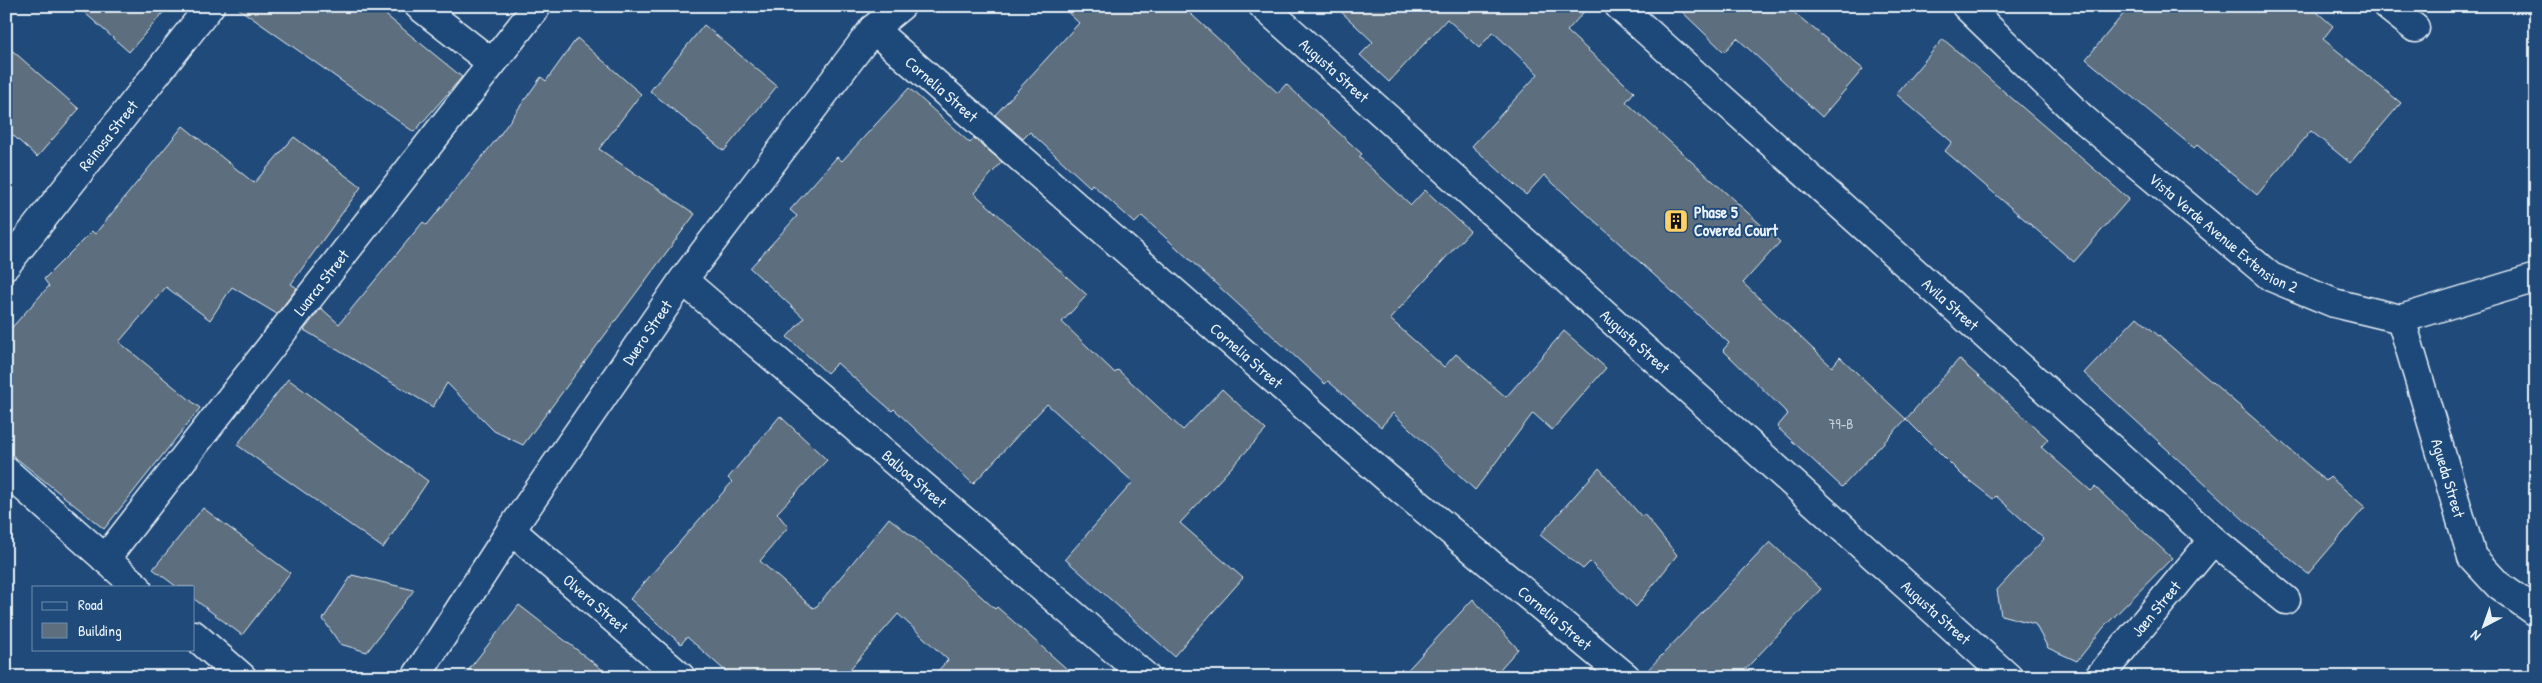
<svg xmlns="http://www.w3.org/2000/svg" width="2542" height="683" font-family="'Patrick Hand',sans-serif">
  <style>
    .building { fill: #5d6e7e; stroke: #e8f1f8 }
    .lines { fill: none; stroke-linecap: round; stroke-linejoin: round }
    .minor-casing { stroke: #e8f1f8; stroke-width: 31 }
    .minor { stroke: #1f4a7a; stroke-width: 28 }
    .labels { text-anchor: middle; dominant-baseline: central; stroke-width: 4; stroke-linejoin: round; paint-order: stroke }
    .number-label { font-size: 14px; fill: #c5d0da }
    .street-label { font-size: 16px; fill: #e8f1f8; stroke: #1f4a7a }
    .poi-label { font-size: 16px; font-weight: bold; fill: #e8f1f8; stroke: #1f4a7a; text-anchor: start }
  </style>
  <rect width="100%" height="100%" fill="#1f4a7a"/>
  <filter id="ink" filterUnits="userSpaceOnUse"><feTurbulence type="fractalNoise" baseFrequency=".02" numOctaves="2"/><feDisplacementMap in="SourceGraphic" scale="10" xChannelSelector="R" yChannelSelector="G"/><feConvolveMatrix kernelMatrix="1 2 1 2 8 2 1 2 1" color-interpolation-filters="sRGB"/></filter>
  <g filter="url(#ink)">
    <g class="building">
      <path d="M 77,6 L 169,6 L 129,52 Z"/>
      <path d="M 235,6 L 380,6 L 387,16 L 462,77 L 414,132 Z"/>
      <path d="M 1061,6 L 1182,6 L 1278,93 L 1286,84 L 1362,154 L 1359,157 L 1411,205 L 1425,190 L 1470,231 L 1390,319 L 1444,367 L 1456,354 L 1506,397 L 1564,331 L 1606,368 L 1552,430 L 1533,413 L 1475,490 L 1393,413 L 1381,427 L 1328,381 L 1325,384 L 1142,216 L 1135,223 L 1092,184 L 1090,187 L 1030,132 L 1023,139 L 995,115 L 1079,23 Z"/>
      <path d="M 1335,6 L 1589,6 L 1567,31 L 1634,92 L 1626,102 L 1780,242 L 1743,283 L 1832,367 L 1840,357 L 1906,419 L 1842,487 L 1777,427 L 1788,414 L 1723,350 L 1729,343 L 1544,175 L 1526,195 L 1472,146 L 1538,74 L 1493,32 L 1479,48 L 1447,19 L 1389,82 L 1360,55 L 1373,42 Z"/>
      <path d="M 1676,6 L 1786,6 L 1863,69 L 1822,117 L 1737,38 L 1724,52 Z"/>
      <path d="M 2130,6 L 2310,6 L 2333,26 L 2323,39 L 2401,103 L 2350,163 L 2311,131 L 2257,195 L 2197,145 L 2194,148 L 2086,59 Z"/>
      <path d="M 704,25 L 777,86 L 724,151 L 650,91 Z"/>
      <path d="M 577,38 L 641,94 L 599,149 L 695,214 L 523,445 L 494,431 L 447,383 L 433,407 L 304,330 L 321,308 L 339,324 L 423,222 L 427,225 L 499,136 L 541,77 L 546,81 Z"/>
      <path d="M 1943,39 L 2129,199 L 2074,262 L 1945,151 L 1952,142 L 1896,94 Z"/>
      <path d="M 6,45 L 79,109 L 37,157 L 6,129 Z"/>
      <path d="M 909,88 L 970,143 L 974,138 L 1002,162 L 974,193 L 1087,295 L 1062,322 L 1115,373 L 1118,370 L 1183,430 L 1222,389 L 1266,430 L 1180,523 L 1243,578 L 1174,656 L 1065,559 L 1133,482 L 1047,404 L 973,484 L 894,409 L 892,411 L 837,363 L 827,373 L 787,337 L 804,318 L 750,268 L 797,216 L 790,210 L 837,157 L 842,161 Z"/>
      <path d="M 183,126 L 254,183 L 294,137 L 361,187 L 291,284 L 297,288 L 277,314 L 232,287 L 210,320 L 166,287 L 119,342 L 200,408 L 104,529 L 6,450 L 6,334 L 49,286 L 44,279 L 92,231 L 95,234 Z"/>
      <path d="M 2137,317 L 2326,481 L 2330,477 L 2365,507 L 2308,574 L 2245,521 L 2084,373 Z"/>
      <path d="M 1959,359 L 2048,439 L 2041,447 L 2091,491 L 2095,487 L 2172,558 L 2104,627 L 2077,661 L 2048,648 L 2035,624 L 2001,615 L 1997,590 L 2044,539 L 1996,496 L 1993,499 L 1961,474 L 1906,419 Z"/>
      <path d="M 288,379 L 428,481 L 383,548 L 237,445 Z"/>
      <path d="M 780,416 L 827,460 L 777,513 L 788,527 L 760,561 L 813,608 L 817,606 L 889,518 L 937,556 L 995,609 L 997,607 L 1076,677 L 932,677 L 948,660 L 898,614 L 843,677 L 732,677 L 687,637 L 681,644 L 630,599 L 732,482 L 728,478 Z"/>
      <path d="M 1599,468 L 1642,517 L 1644,514 L 1677,555 L 1636,607 L 1590,562 L 1583,569 L 1540,535 Z"/>
      <path d="M 203,508 L 290,573 L 242,635 L 194,599 L 194,587 L 177,587 L 153,569 Z"/>
      <path d="M 1770,542 L 1821,589 L 1738,677 L 1641,677 Z"/>
      <path d="M 352,575 L 414,590 L 367,652 L 340,644 L 323,619 Z"/>
      <path d="M 1473,599 L 1518,649 L 1493,677 L 1401,677 Z"/>
      <path d="M 519,605 L 612,677 L 463,677 Z"/>
    </g>
    <g class="lines">
      <defs>
        <g id="minor">
          <path d="M 419,6 L 492,63"/>
          <path id="s1" d="M 1263,6 L 2008,677"/>
          <path id="s2" d="M 1619,6 L 2213,540 L 2286,600"/>
          <path id="s3" d="M 1966,6 L 2082,118 L 2271,277 L 2334,303 L 2401,319 L 2536,278"/>
          <path d="M 2387,6 L 2415,28"/>
          <path id="s4" d="M 873,29 L 1387,478 L 1626,677"/>
          <path id="s5" d="M 6,265 L 210,6"/>
          <path id="s6" d="M 683,280 L 1146,677"/>
          <path id="s7" d="M 2401,319 L 2472,557 L 2498,585 L 2536,612"/>
          <path d="M 6,471 L 137,587"/>
          <path id="s8" d="M 511,530 L 681,677"/>
          <path id="s9" d="M 105,559 L 537,6"/>
          <path d="M 194,635 L 242,677"/>
          <path id="s10" d="M 416,677 L 511,530 L 683,280 L 873,29 L 901,6"/>
          <path id="s11" d="M 2099,677 L 2213,540"/>
        </g>
      </defs>
      <use href="#minor" class="minor-casing"/>
      <use href="#minor" class="minor"/>
    </g>
  </g>
  <defs>
    <symbol id="building-square" viewBox="-11 -11 22 22"><rect x="-9" y="-9" width="18" height="18" rx="4" fill="#ffd166" stroke="#1f4a7a"/><path d="M-4-6H4V6H1V3H-1V6H-4ZM-2.5-4.3h1.7v1.8h-1.7ZM.8-4.3h1.7v1.8H.8ZM-2.5-1h1.7V.8h-1.7ZM.8-1h1.7V.8H.8Z" fill="#111"/></symbol>
  </defs>
  <g fill-rule="evenodd">
    <use href="#building-square" x="1662" y="207" width="28" height="28"/>
  </g>
  <g class="labels">
    <g class="number-label">
      <text x="1841" y="423">79-B</text>
    </g>
    <g class="street-label">
      <text stroke="none"><textPath href="#s1" startOffset="96">Augusta Street</textPath></text>
      <text stroke="none"><textPath href="#s4" startOffset="91">Cornelia Street</textPath></text>
      <text stroke="none"><textPath href="#s5" startOffset="165">Reinosa Street</textPath></text>
      <text stroke="none"><textPath href="#s3" startOffset="344">Vista Verde Avenue Extension 2</textPath></text>
      <text stroke="none"><textPath href="#s9" startOffset="351">Luarca Street</textPath></text>
      <text stroke="none"><textPath href="#s2" startOffset="446">Avila Street</textPath></text>
      <text stroke="none"><textPath href="#s10" startOffset="415">Duero Street</textPath></text>
      <text stroke="none"><textPath href="#s1" startOffset="501">Augusta Street</textPath></text>
      <text stroke="none"><textPath href="#s4" startOffset="496">Cornelia Street</textPath></text>
      <text stroke="none"><textPath href="#s6" startOffset="305">Balboa Street</textPath></text>
      <text stroke="none"><textPath href="#s7" startOffset="166">Agueda Street</textPath></text>
      <text stroke="none"><textPath href="#s8" startOffset="112">Olvera Street</textPath></text>
      <text stroke="none"><textPath href="#s11" startOffset="89">Jaen Street</textPath></text>
      <text stroke="none"><textPath href="#s1" startOffset="906">Augusta Street</textPath></text>
      <text stroke="none"><textPath href="#s4" startOffset="901">Cornelia Street</textPath></text>
    </g>
    <g class="poi-label">
      <text x="1694" y="212">Phase 5<tspan x="1694" dy="18">Covered Court</tspan></text>
    </g>
  </g>
  <rect width="2542" height="683" fill="none" stroke="#1f4a7a" stroke-width="25"/>
  <rect x="12" y="12" width="2517" height="658" fill="none" stroke="#e8f1f8" stroke-width="2" filter="url(#ink)"/>
  <rect x="32" y="586" width="162" height="65" fill="#1f4a7a" stroke="#6f8dac"/>
  <rect x="42" y="602" width="25" height="8" fill="#1f4a7a" stroke="#6f8dac"/>
  <text x="78" y="610" font-size="15" fill="#e8f1f8">Road</text>
  <rect x="42" y="623" width="25" height="15" fill="#5d6e7e" stroke="#6f8dac"/>
  <text x="78" y="636" font-size="15" fill="#e8f1f8">Building</text>
  <g transform="translate(2484 626) rotate(221)" stroke="#1f4a7a" stroke-width="4" paint-order="stroke">
  <path d="M0-4L9 19L0 12L-9 19Z" fill="#e8f1f8"/>
  <text y="-8" font-size="14" font-weight="bold" text-anchor="middle" fill="#e8f1f8">N</text>
  </g>
</svg>
